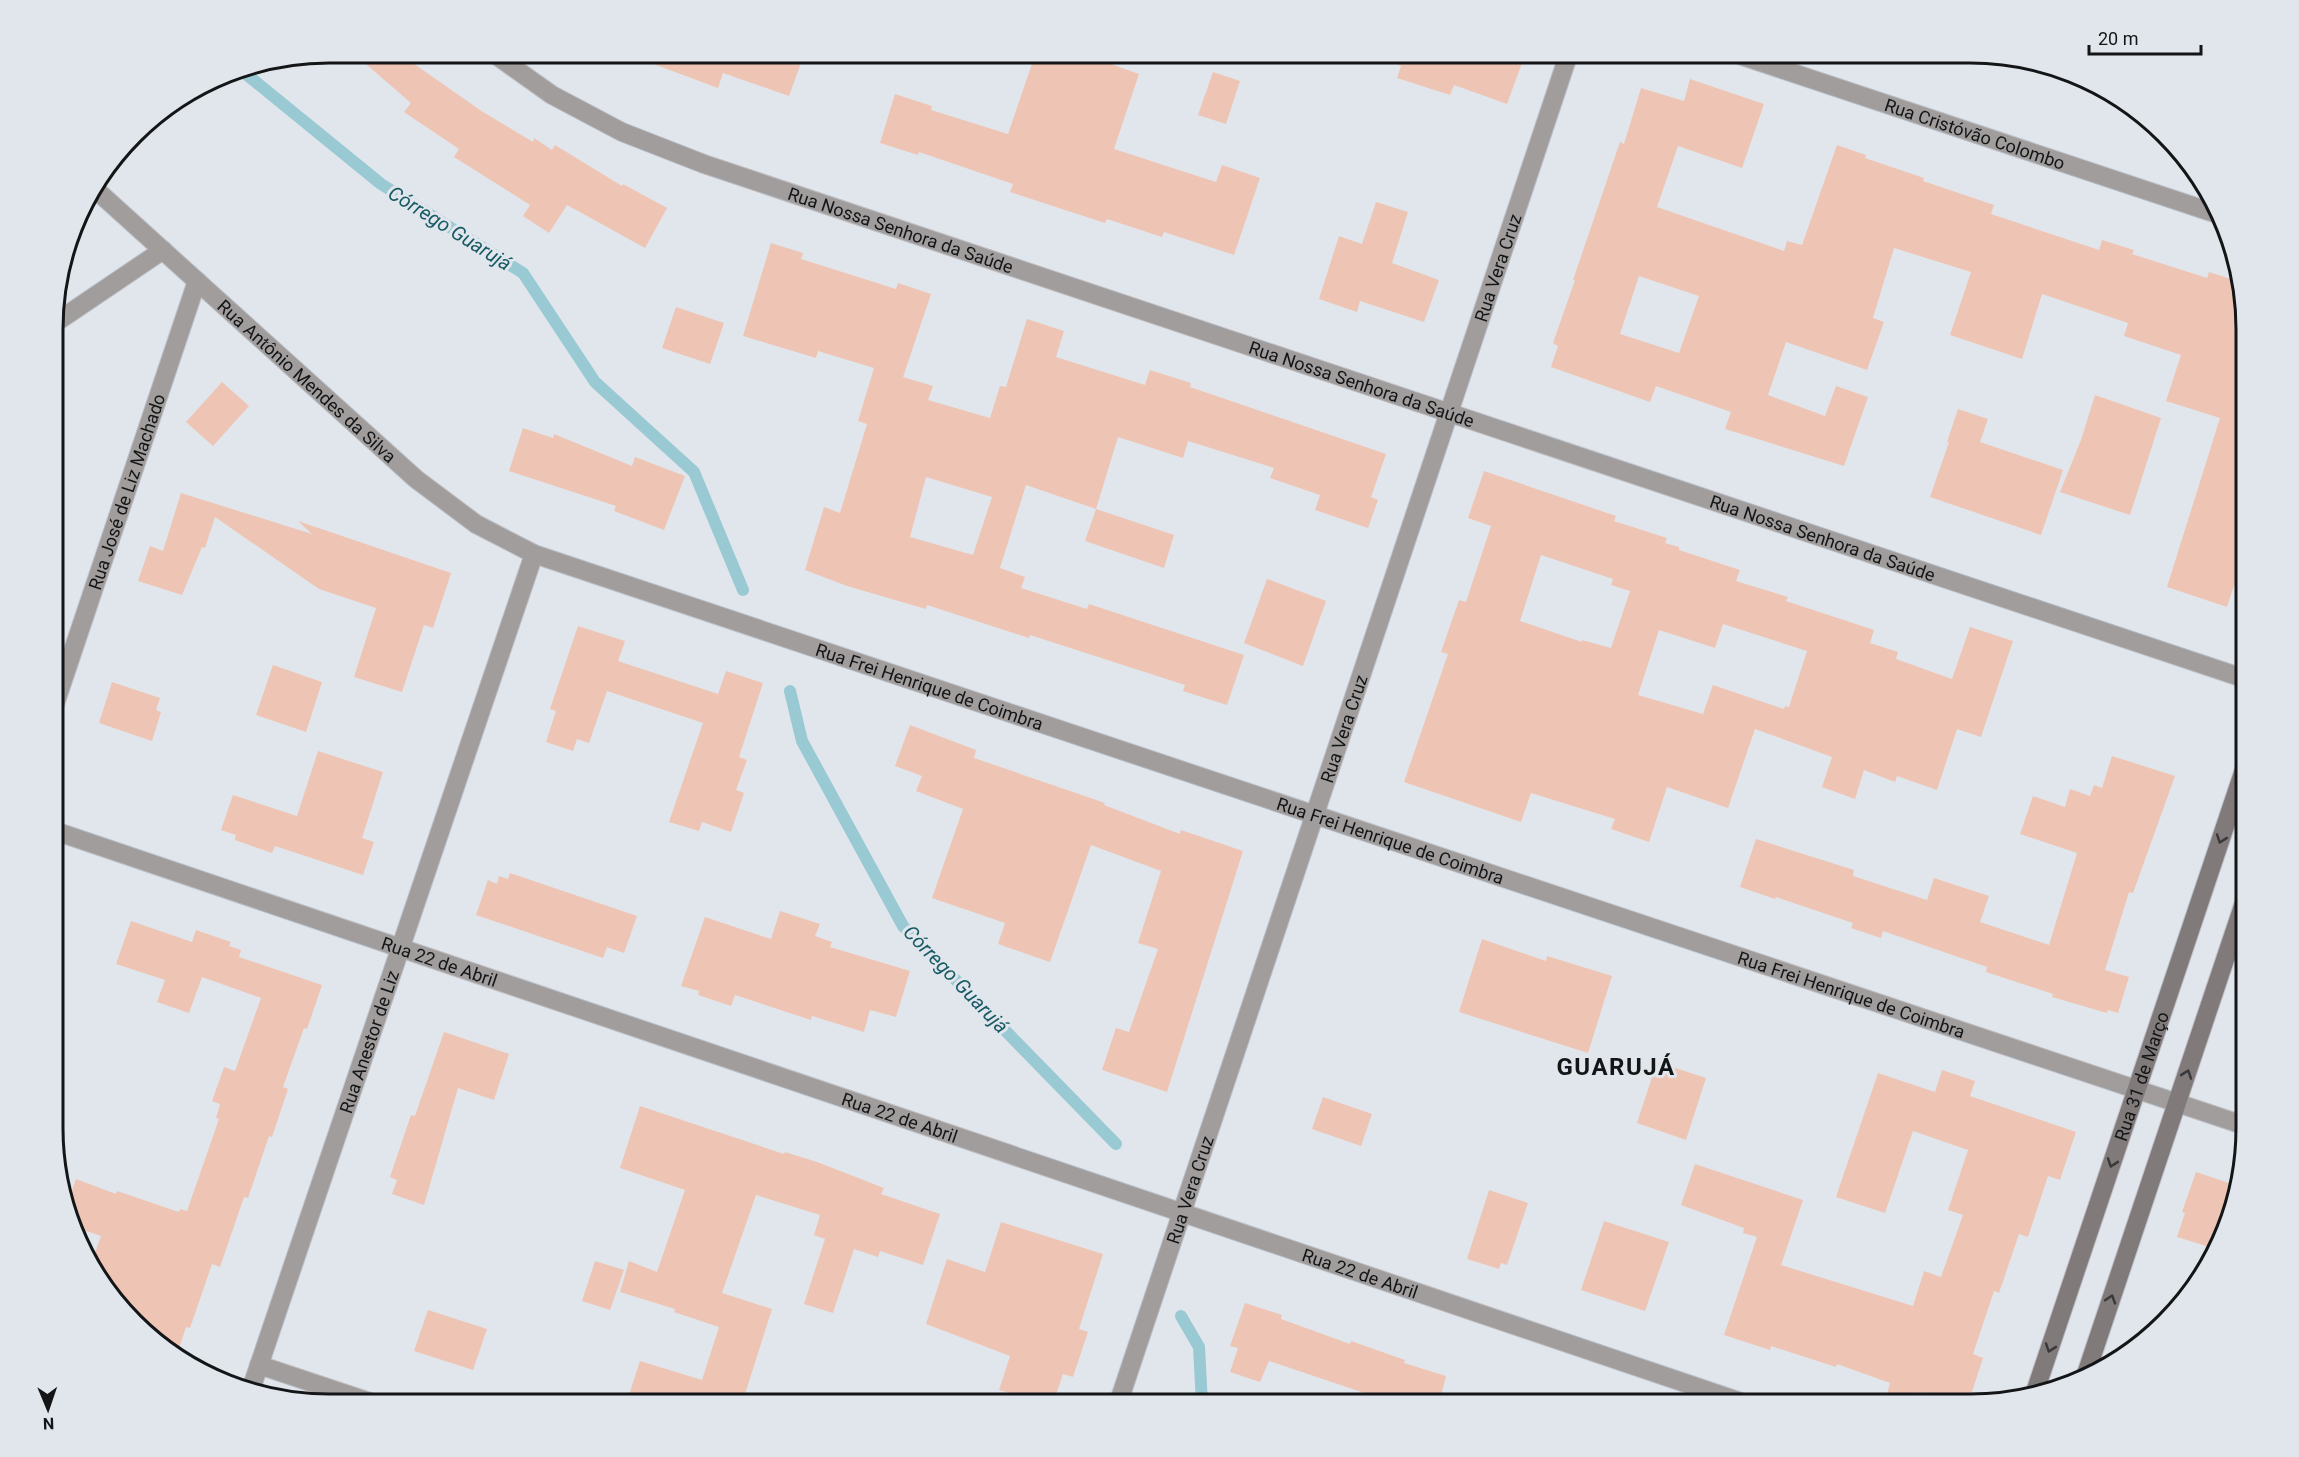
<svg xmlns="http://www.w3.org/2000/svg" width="2299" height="1457" font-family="Roboto,sans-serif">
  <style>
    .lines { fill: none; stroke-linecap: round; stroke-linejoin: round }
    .stream { stroke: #99c9d3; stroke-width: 12 }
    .building { fill: #eec5b4; fill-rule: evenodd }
    .street-casing { stroke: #bcc0c6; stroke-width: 20 }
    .secondary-casing { stroke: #bcc0c6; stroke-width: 20 }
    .street { stroke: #a19d9d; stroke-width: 18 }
    .secondary { stroke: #807a7a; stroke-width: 18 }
    .oneway { stroke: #39383a }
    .labels { text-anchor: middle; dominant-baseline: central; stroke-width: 6; stroke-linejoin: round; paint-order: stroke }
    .street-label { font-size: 18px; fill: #131517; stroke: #e1e6ec }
    .water-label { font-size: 20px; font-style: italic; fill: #185a65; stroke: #e1e6ec }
    .district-label { font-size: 24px; font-weight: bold; letter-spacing: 1.5px; fill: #131517; stroke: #e1e6ec }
    .rim { fill: none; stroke: #131517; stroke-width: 3 }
  </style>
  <rect width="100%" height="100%" fill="#e1e6ec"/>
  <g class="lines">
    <g class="stream">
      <path d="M 241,70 L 381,184 L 523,273 L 595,382 L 694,472 L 743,590"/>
      <path d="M 790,691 L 802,741 L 903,926 L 1116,1144"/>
      <path d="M 1181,1316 L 1199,1347 L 1202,1404"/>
    </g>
  </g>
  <g class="building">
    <path d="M 352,52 L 397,52 L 483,112 L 533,142 L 534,138 L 552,150 L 555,145 L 622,186 L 623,184 L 667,208 L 645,248 L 567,205 L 549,233 L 523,216 L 530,205 L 454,157 L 459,149 L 404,112 L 411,103 Z"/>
    <path d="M 633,52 L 805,52 L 789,96 L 723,73 L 718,88 L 632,56 Z"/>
    <path d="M 1036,52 L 1099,52 L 1097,59 L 1139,74 L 1114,149 L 1216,182 L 1222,165 L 1260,178 L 1234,255 L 1164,232 L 1162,237 L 1107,219 L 1105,223 L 1010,192 L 1013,184 L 919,152 L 918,155 L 880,143 L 895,94 L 932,106 L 931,110 L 1008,134 Z"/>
    <path d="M 1377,52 L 1526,52 L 1507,104 L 1454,85 L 1450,95 L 1397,78 L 1401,66 L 1376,56 Z"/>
    <path d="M 1213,72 L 1240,81 L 1226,124 L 1198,115 Z"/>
    <path d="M 1690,79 L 1764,104 L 1742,168 L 1678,146 L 1657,207 L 1784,251 L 1787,241 L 1802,245 L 1837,145 L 1866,155 L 1865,158 L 1924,178 L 1923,181 L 1994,205 L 1991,214 L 2099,250 L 2102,240 L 2134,250 L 2132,254 L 2207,278 L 2209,272 L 2237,281 L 2246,311 L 2246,550 L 2227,607 L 2167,587 L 2220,418 L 2166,401 L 2181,355 L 2124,336 L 2128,323 L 2042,294 L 2022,359 L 1950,335 L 1971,272 L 1894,248 L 1873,318 L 1884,322 L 1867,370 L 1786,342 L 1768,395 L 1825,416 L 1836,386 L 1868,397 L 1844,466 L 1725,429 L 1731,412 L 1656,386 L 1650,402 L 1551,367 L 1558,346 L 1553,343 L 1575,280 L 1573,280 L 1620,142 L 1624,144 L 1641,88 L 1684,101 ZM 1639,276 L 1699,296 L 1679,353 L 1620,334 Z"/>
    <path d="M 1376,202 L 1408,212 L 1392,263 L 1439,280 L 1424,322 L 1360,301 L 1357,312 L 1319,299 L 1339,236 L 1362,244 Z"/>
    <path d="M 771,243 L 803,253 L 801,259 L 896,289 L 898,283 L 931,294 L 903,377 L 933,386 L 928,400 L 990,418 L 1000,386 L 1006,387 L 1027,319 L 1064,331 L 1056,357 L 1145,385 L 1150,370 L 1191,383 L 1190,387 L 1386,454 L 1371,497 L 1378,500 L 1368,528 L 1315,510 L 1320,495 L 1270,478 L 1274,468 L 1188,441 L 1183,458 L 1118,437 L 1096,509 L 1174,535 L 1164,568 L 1085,541 L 1096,509 L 1026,485 L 1000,568 L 1025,577 L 1021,588 L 1087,609 L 1089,604 L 1244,655 L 1227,705 L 1183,691 L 1185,685 L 1030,635 L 1029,638 L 927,605 L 926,609 L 847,586 L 805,570 L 824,507 L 840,513 L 867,424 L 858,421 L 874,368 L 818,351 L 816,358 L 743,336 ZM 926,477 L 992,497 L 973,555 L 910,537 Z"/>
    <path d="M 676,307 L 724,323 L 710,364 L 662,348 Z"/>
    <path d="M 222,382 L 249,406 L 213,446 L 186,422 Z"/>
    <path d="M 2095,395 L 2161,418 L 2130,515 L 2060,492 L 2081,440 Z"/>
    <path d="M 1958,409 L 1988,419 L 1980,442 L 2063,470 L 2041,535 L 1930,497 L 1949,442 L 1947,442 Z"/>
    <path d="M 523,428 L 553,438 L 554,434 L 632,466 L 635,457 L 685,476 L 664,530 L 614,511 L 616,506 L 509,471 Z"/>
    <path d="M 1484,471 L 1616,516 L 1614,521 L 1667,538 L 1665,543 L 1679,547 L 1679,550 L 1740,570 L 1736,581 L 1788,597 L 1786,601 L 1874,630 L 1870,643 L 1898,652 L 1896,659 L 1952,679 L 1970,627 L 2013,641 L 1981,737 L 1957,729 L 1937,790 L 1897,776 L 1895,782 L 1864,770 L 1855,799 L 1822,787 L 1832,757 L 1755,729 L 1728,808 L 1667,787 L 1649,842 L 1611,829 L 1615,819 L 1531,793 L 1521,822 L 1404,782 L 1448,654 L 1441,652 L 1459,600 L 1466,602 L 1491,526 L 1468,518 ZM 1541,555 L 1613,579 L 1611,585 L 1630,591 L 1611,648 L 1582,640 L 1582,642 L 1520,621 ZM 1723,624 L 1807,651 L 1789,707 L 1785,706 L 1784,709 L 1713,685 L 1703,714 L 1638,695 L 1659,630 L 1715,648 Z"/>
    <path d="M 181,493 L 312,534 L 298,521 L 451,573 L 433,628 L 424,625 L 402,692 L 354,677 L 376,608 L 319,589 L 215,517 L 205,548 L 202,547 L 182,595 L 138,581 L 150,546 L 163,551 Z"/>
    <path d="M 1267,579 L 1326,601 L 1303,666 L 1244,643 Z"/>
    <path d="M 578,626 L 625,641 L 618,661 L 718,694 L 726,671 L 763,683 L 739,757 L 747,760 L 736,790 L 744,793 L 731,832 L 702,822 L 699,831 L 669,822 L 703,723 L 607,691 L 589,743 L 577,739 L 573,751 L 546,742 L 556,711 L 550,709 Z"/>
    <path d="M 273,665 L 322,682 L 306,732 L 256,715 Z"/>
    <path d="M 112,682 L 160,698 L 156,710 L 161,712 L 152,741 L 99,723 Z"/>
    <path d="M 910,725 L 976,750 L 974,758 L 1105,803 L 1104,805 L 1180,834 L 1181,830 L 1243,851 L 1167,1092 L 1102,1070 L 1116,1028 L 1129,1032 L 1158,949 L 1138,943 L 1161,871 L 1091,845 L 1050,962 L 998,944 L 1005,923 L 932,898 L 963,809 L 916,791 L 922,776 L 895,766 Z"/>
    <path d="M 318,751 L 383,772 L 362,838 L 374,842 L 363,875 L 275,846 L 272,853 L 235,840 L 236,835 L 221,830 L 233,795 L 297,816 Z"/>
    <path d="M 2112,756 L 2175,776 L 2133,893 L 2129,892 L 2105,970 L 2129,977 L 2118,1013 L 2108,1010 L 2107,1013 L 2052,997 L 2053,994 L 1986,972 L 1987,967 L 1883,931 L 1881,938 L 1851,928 L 1853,923 L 1776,897 L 1775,899 L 1740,887 L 1756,839 L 1854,870 L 1853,876 L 1927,900 L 1934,878 L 1989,896 L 1980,922 L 2049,945 L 2077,853 L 2020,834 L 2033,796 L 2065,807 L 2070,789 L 2090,796 L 2094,785 L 2102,788 Z"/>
    <path d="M 510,873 L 637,916 L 624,953 L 607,947 L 603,958 L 476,915 L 488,880 L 497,884 L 499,876 L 508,879 Z"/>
    <path d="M 780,911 L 820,924 L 815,936 L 832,942 L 830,947 L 910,971 L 896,1017 L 870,1010 L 864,1032 L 812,1016 L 811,1020 L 735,995 L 731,1006 L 698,995 L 699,991 L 681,986 L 705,917 L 771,939 Z"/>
    <path d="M 131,921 L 192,942 L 196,930 L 231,942 L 229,946 L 241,950 L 239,957 L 322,985 L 307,1029 L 304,1028 L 283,1087 L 288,1089 L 272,1137 L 269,1136 L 248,1198 L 244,1197 L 220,1267 L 212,1264 L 190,1328 L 186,1327 L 176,1358 L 90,1267 L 101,1236 L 77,1228 L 68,1202 L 76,1179 L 116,1194 L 117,1191 L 179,1212 L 180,1209 L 187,1211 L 219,1119 L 216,1118 L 220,1104 L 212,1101 L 224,1067 L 235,1071 L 261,998 L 202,977 L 189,1013 L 157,1002 L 165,980 L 116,964 Z"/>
    <path d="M 1482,939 L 1546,961 L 1547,956 L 1612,976 L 1588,1053 L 1459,1012 Z"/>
    <path d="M 444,1032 L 509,1054 L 494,1100 L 458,1088 L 424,1205 L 392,1194 L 397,1180 L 390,1177 L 411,1115 L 415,1116 Z"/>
    <path d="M 1657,1062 L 1706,1078 L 1686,1140 L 1637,1123 Z"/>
    <path d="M 1942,1070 L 1975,1081 L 1970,1096 L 2076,1132 L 2060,1180 L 2048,1176 L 2028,1237 L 2019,1234 L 1999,1293 L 1994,1291 L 1973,1354 L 1983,1358 L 1968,1404 L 1955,1404 L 1919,1392 L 1915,1404 L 1884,1404 L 1890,1383 L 1837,1364 L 1836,1367 L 1771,1346 L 1770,1350 L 1724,1335 L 1757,1237 L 1743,1233 L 1744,1228 L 1681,1205 L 1695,1164 L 1803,1200 L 1781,1265 L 1913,1306 L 1924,1271 L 1941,1277 L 1963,1215 L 1948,1210 L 1968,1150 L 1913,1131 L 1885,1213 L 1836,1197 L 1878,1073 L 1935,1092 Z"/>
    <path d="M 1323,1097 L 1372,1114 L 1361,1146 L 1312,1129 Z"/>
    <path d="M 640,1106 L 784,1154 L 785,1152 L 817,1162 L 884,1188 L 881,1194 L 940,1214 L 923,1265 L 880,1251 L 878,1257 L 854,1249 L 833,1313 L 804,1304 L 825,1239 L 814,1235 L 820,1215 L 756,1195 L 722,1293 L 772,1309 L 745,1394 L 756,1398 L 755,1404 L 626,1404 L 640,1361 L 702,1380 L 719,1327 L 674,1312 L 675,1309 L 620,1292 L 629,1261 L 657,1272 L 685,1190 L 620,1168 Z"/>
    <path d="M 2196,1172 L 2238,1186 L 2230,1220 L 2216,1249 L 2177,1237 L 2185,1213 L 2182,1212 Z"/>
    <path d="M 1489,1190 L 1528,1203 L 1507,1265 L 1501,1263 L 1499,1269 L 1467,1259 Z"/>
    <path d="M 1604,1221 L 1669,1242 L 1645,1311 L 1581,1290 Z"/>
    <path d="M 1001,1222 L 1103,1254 L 1079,1329 L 1088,1332 L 1073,1377 L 1063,1374 L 1053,1404 L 1006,1404 L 1010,1393 L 999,1390 L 1010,1356 L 926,1324 L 947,1259 L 985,1272 Z"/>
    <path d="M 595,1261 L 624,1270 L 610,1310 L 582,1301 Z"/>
    <path d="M 1245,1303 L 1282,1315 L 1281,1319 L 1350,1344 L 1351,1341 L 1405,1360 L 1404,1363 L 1446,1376 L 1439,1404 L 1397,1404 L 1269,1361 L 1260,1382 L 1230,1372 L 1238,1348 L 1230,1346 Z"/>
    <path d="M 428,1310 L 487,1329 L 473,1370 L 414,1351 Z"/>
  </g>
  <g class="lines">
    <defs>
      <g id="street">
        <path id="s1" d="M 493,53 L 552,95 L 622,132 L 704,164 L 2246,679"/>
        <path id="s2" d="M 1733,53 L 2217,214"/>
        <path id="s3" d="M 95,189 L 416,479 L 476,524 L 534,554 L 2246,1126"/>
        <path d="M 55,323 L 163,250"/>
        <path id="s4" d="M 55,704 L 197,281"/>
        <path id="s5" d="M 55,831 L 1747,1404"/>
        <path d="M 259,1365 L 376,1404"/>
        <path id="s6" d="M 250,1392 L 534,554"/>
        <path id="s7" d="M 1118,1404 L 1569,53"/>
      </g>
      <g id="secondary">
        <path d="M 2086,1374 L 2246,897"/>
        <path id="s8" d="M 2036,1389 L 2246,764"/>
      </g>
    </defs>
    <use href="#street" class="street-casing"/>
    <use href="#secondary" class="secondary-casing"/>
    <use href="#street" class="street"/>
    <use href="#secondary" class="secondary"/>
  </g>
  <defs><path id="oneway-chevron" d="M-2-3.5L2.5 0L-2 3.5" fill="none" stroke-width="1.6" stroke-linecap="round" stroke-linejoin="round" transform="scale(1.5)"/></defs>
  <g class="oneway">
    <use href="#oneway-chevron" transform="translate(2221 839) rotate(109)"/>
    <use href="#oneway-chevron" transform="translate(2187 1074) rotate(-71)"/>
    <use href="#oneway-chevron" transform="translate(2112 1163) rotate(109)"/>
    <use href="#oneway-chevron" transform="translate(2111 1299) rotate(-72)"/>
    <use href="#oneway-chevron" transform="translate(2050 1348) rotate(109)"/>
  </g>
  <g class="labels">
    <g class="street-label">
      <text stroke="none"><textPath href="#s2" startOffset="255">Rua Cristóvão Colombo</textPath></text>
      <text stroke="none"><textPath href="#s1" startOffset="447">Rua Nossa Senhora da Saúde</textPath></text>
      <text stroke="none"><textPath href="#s7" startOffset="1198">Rua Vera Cruz</textPath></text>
      <text stroke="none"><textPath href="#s3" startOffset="286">Rua Antônio Mendes da Silva</textPath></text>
      <text stroke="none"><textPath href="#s1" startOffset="933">Rua Nossa Senhora da Saúde</textPath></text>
      <text stroke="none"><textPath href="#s4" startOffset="224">Rua José de Liz Machado</textPath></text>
      <text stroke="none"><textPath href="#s1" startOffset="1419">Rua Nossa Senhora da Saúde</textPath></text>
      <text stroke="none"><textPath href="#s3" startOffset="990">Rua Frei Henrique de Coimbra</textPath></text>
      <text stroke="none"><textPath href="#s7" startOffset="712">Rua Vera Cruz</textPath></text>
      <text stroke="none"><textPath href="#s3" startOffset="1476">Rua Frei Henrique de Coimbra</textPath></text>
      <text stroke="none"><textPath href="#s5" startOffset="406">Rua 22 de Abril</textPath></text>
      <text stroke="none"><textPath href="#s3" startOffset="1962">Rua Frei Henrique de Coimbra</textPath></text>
      <text stroke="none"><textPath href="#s6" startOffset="370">Rua Anestor de Liz</textPath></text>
      <text stroke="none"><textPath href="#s8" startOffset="330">Rua 31 de Março</textPath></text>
      <text stroke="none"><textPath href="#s5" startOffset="892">Rua 22 de Abril</textPath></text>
      <text stroke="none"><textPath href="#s7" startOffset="226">Rua Vera Cruz</textPath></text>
      <text stroke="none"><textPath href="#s5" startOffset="1378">Rua 22 de Abril</textPath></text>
    </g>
    <g class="water-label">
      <text transform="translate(450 228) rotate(32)">Córrego Guarujá</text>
      <text transform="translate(956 979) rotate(46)">Córrego Guarujá</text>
    </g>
    <g class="district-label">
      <text x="1616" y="1067">GUARUJÁ</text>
    </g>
  </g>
  <path d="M0 0H2299V1457H0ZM329 63H1970A266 266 0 0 1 2236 329V1128A266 266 0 0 1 1970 1394H329A266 266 0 0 1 63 1128V329A266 266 0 0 1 329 63Z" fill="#e1e6ec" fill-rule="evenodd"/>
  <path class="rim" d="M329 63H1970A266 266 0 0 1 2236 329V1128A266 266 0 0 1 1970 1394H329A266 266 0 0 1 63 1128V329A266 266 0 0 1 329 63Z"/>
  <g transform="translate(48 1409) rotate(178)" stroke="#e1e6ec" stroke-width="4.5" paint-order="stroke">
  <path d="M0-4.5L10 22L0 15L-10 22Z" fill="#131517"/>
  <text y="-9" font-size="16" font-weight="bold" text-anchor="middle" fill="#131517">N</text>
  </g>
  <path d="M2089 45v9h112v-9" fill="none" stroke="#131517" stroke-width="3"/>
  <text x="2098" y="45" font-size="18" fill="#131517" stroke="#e1e6ec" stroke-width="4.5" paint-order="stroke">20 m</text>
</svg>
